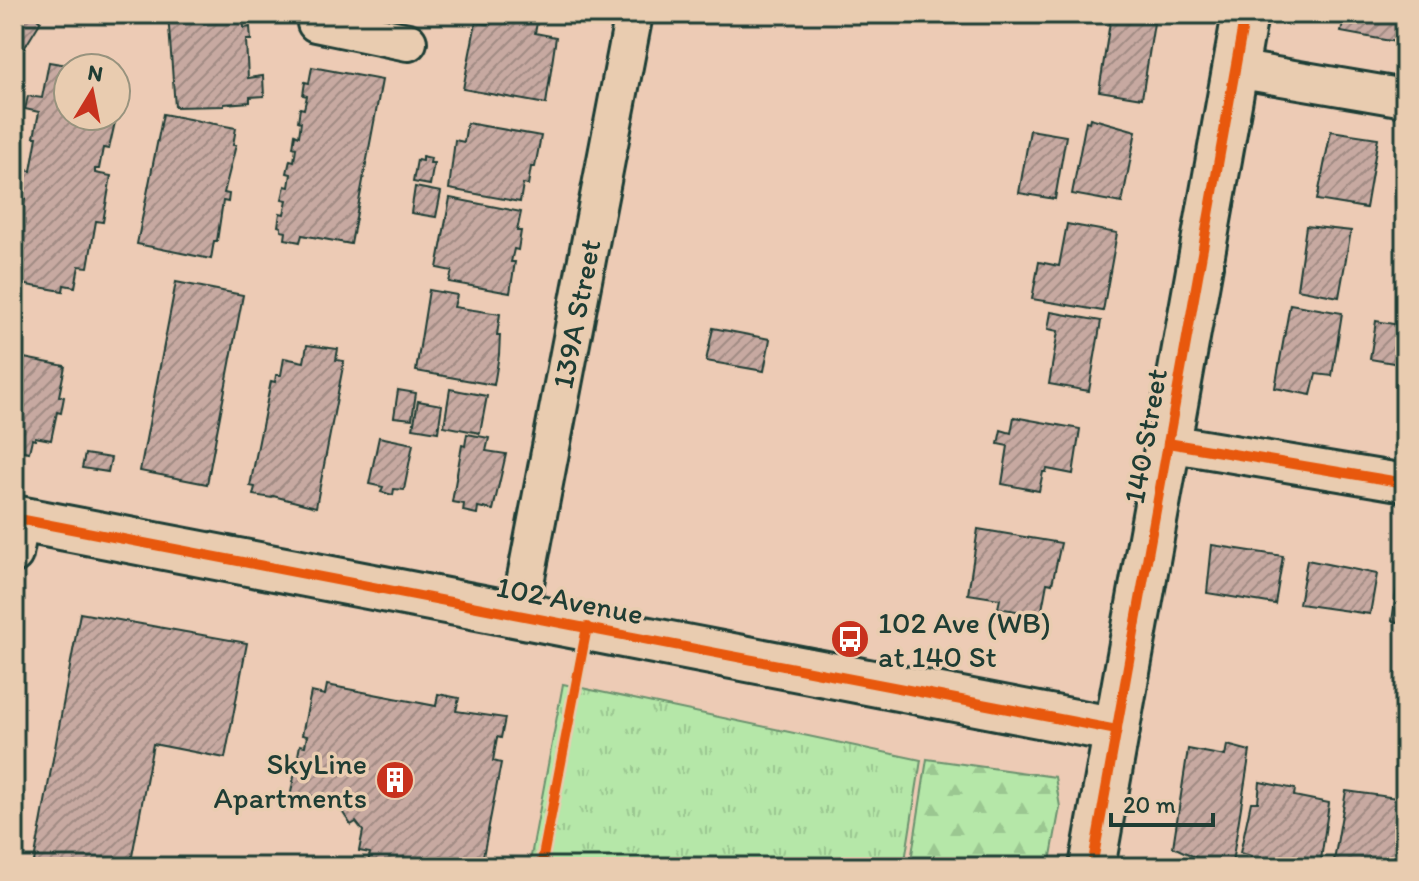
<svg xmlns="http://www.w3.org/2000/svg" width="1419" height="881" font-family="Itim,sans-serif">
  <style>
    .grass { fill: url(#grass-tufts); stroke: #6a926e; stroke-width: 2 }
    .forest { fill: url(#forest-firs); stroke: #6a926e; stroke-width: 2 }
    .building { fill: url(#building-hatch); stroke: #1f3d34; stroke-width: 2 }
    .lines { fill: none; stroke-linecap: round; stroke-linejoin: round }
    .street-casing { stroke: #1f3d34; stroke-width: 42 }
    .secondary-casing { stroke: #1f3d34; stroke-width: 50 }
    .street { stroke: #e9ccb0; stroke-width: 36 }
    .secondary { stroke: #e9ccb0; stroke-width: 44 }
    .cycleway-casing { stroke: #e9ccb0; stroke-width: 15 }
    .cycleway { stroke: #e8590c; stroke-width: 10 }
    .labels { text-anchor: middle; dominant-baseline: central; stroke-width: 7; stroke-linejoin: round; paint-order: stroke }
    .street-label { font-size: 30px; fill: #1f3d34; stroke: #e9ccb0 }
    .poi-label { font-size: 30px; fill: #1f3d34; stroke: #e9ccb0; text-anchor: start }
  </style>
  <defs>
    <pattern id="grass-tufts" width="24" height="20" patternUnits="userSpaceOnUse" patternTransform="scale(2)"><rect width="24" height="20" fill="#b5e7a8"/><path d="M3 7l-1-3M5 7V3M7 7l1-3M15 17l-1-3M17 17v-4M19 17l1-3" fill="none" stroke="#9bc791"/></pattern>
    <pattern id="forest-firs" width="22" height="20" patternUnits="userSpaceOnUse" patternTransform="scale(2)"><rect width="22" height="20" fill="#b5e7a8"/><path d="M5 1l3.5 6h-7zM16 11l3.5 6h-7z" fill="#9bc791"/></pattern>
    <pattern id="building-hatch" width="6" height="6" patternUnits="userSpaceOnUse" patternTransform="scale(2)"><rect width="6" height="6" fill="#c7a9a1"/><path d="M-1 1l2-2M0 6l6-6M5 7l2-2" fill="none" stroke="#a18b84"/></pattern>
  </defs>
  <rect width="100%" height="100%" fill="#edcbb5"/>
  <filter id="ink" filterUnits="userSpaceOnUse"><feTurbulence type="fractalNoise" baseFrequency=".0125" numOctaves="2"/><feDisplacementMap in="SourceGraphic" scale="16" xChannelSelector="R" yChannelSelector="G"/><feConvolveMatrix kernelMatrix="1 2 1 2 8 2 1 2 1" color-interpolation-filters="sRGB"/></filter>
  <g filter="url(#ink)">
    <path class="grass" d="M 563,684 L 921,760 L 904,867 L 529,867 Z"/>
    <path class="forest" d="M 927,759 L 1055,777 L 1060,807 L 1049,867 L 910,867 Z"/>
    <g class="building">
      <path d="M 14,14 L 31,14 L 41,21 L 14,65 Z"/>
      <path d="M 168,14 L 248,14 L 243,15 L 244,28 L 250,27 L 251,40 L 246,40 L 248,78 L 263,76 L 264,96 L 250,97 L 250,102 L 224,104 L 224,106 L 175,107 Z"/>
      <path d="M 489,14 L 537,23 L 535,33 L 556,37 L 546,104 L 463,89 L 476,22 L 488,24 Z"/>
      <path d="M 1345,14 L 1401,14 L 1396,42 L 1341,32 Z"/>
      <path d="M 1111,16 L 1154,23 L 1142,98 L 1099,91 Z"/>
      <path d="M 49,62 L 85,68 L 68,68 L 68,116 L 116,116 L 116,103 L 119,104 L 109,149 L 103,148 L 99,169 L 95,169 L 95,173 L 111,176 L 103,222 L 96,221 L 88,267 L 79,266 L 75,287 L 64,285 L 63,291 L 14,283 L 14,243 L 20,207 L 23,208 L 25,198 L 20,198 L 25,170 L 31,171 L 37,137 L 34,137 L 39,112 L 25,109 L 28,96 L 42,98 Z"/>
      <path d="M 312,67 L 382,80 L 351,244 L 302,235 L 300,242 L 285,239 L 286,232 L 281,231 L 281,227 L 278,226 L 280,213 L 284,214 L 287,200 L 282,199 L 285,186 L 289,187 L 291,174 L 287,173 L 290,160 L 294,161 L 296,148 L 293,147 L 295,134 L 299,136 L 301,122 L 298,121 L 300,108 L 304,109 L 307,96 L 303,95 L 305,82 L 309,83 Z"/>
      <path d="M 163,114 L 236,128 L 233,145 L 236,145 L 224,193 L 229,194 L 228,202 L 223,201 L 217,241 L 214,241 L 211,259 L 137,244 Z"/>
      <path d="M 1090,118 L 1136,131 L 1122,203 L 1072,194 L 1086,121 L 1089,122 Z"/>
      <path d="M 467,123 L 541,136 L 535,167 L 531,167 L 528,185 L 523,184 L 520,202 L 449,189 L 455,140 L 464,142 Z"/>
      <path d="M 1030,130 L 1066,136 L 1055,199 L 1019,193 Z"/>
      <path d="M 1331,131 L 1378,138 L 1366,208 L 1317,200 Z"/>
      <path d="M 422,156 L 431,158 L 430,163 L 434,163 L 430,185 L 413,182 L 417,160 L 422,161 Z"/>
      <path d="M 415,187 L 441,192 L 436,217 L 411,213 Z"/>
      <path d="M 450,198 L 521,212 L 517,231 L 521,231 L 518,250 L 514,249 L 511,262 L 515,262 L 510,293 L 449,282 L 452,271 L 437,268 Z"/>
      <path d="M 1067,224 L 1117,233 L 1103,311 L 1032,299 L 1039,262 L 1059,266 Z"/>
      <path d="M 1306,226 L 1351,231 L 1339,297 L 1297,289 Z"/>
      <path d="M 176,282 L 243,295 L 207,484 L 140,471 Z"/>
      <path d="M 429,290 L 457,295 L 454,307 L 500,314 L 497,335 L 500,335 L 499,355 L 494,385 L 416,371 Z"/>
      <path d="M 1290,304 L 1342,313 L 1332,376 L 1316,374 L 1311,395 L 1275,388 Z"/>
      <path d="M 1051,312 L 1101,321 L 1089,391 L 1049,384 L 1058,331 L 1048,329 Z"/>
      <path d="M 1376,321 L 1405,326 L 1405,365 L 1370,359 Z"/>
      <path d="M 713,328 L 770,339 L 764,371 L 706,361 Z"/>
      <path d="M 307,345 L 338,349 L 336,360 L 344,361 L 316,507 L 273,496 L 272,498 L 253,495 L 255,487 L 250,486 L 271,381 L 275,382 L 276,375 L 281,375 L 284,358 L 304,362 Z"/>
      <path d="M 14,356 L 65,366 L 59,396 L 64,397 L 61,413 L 57,412 L 51,440 L 35,437 L 35,440 L 32,439 L 29,452 L 14,449 Z"/>
      <path d="M 450,389 L 487,396 L 480,433 L 444,426 Z"/>
      <path d="M 398,390 L 416,393 L 412,419 L 394,417 Z"/>
      <path d="M 418,401 L 442,405 L 438,432 L 413,428 Z"/>
      <path d="M 1014,417 L 1080,429 L 1073,474 L 1047,469 L 1046,472 L 1043,472 L 1039,491 L 1002,484 L 1008,446 L 998,444 L 1001,430 L 1011,433 Z"/>
      <path d="M 467,434 L 489,438 L 486,451 L 506,454 L 493,510 L 478,507 L 477,514 L 463,511 L 464,504 L 452,502 L 462,445 L 465,446 Z"/>
      <path d="M 379,437 L 413,444 L 404,490 L 394,489 L 393,495 L 381,492 L 383,487 L 369,484 Z"/>
      <path d="M 85,454 L 111,458 L 108,472 L 82,468 Z"/>
      <path d="M 978,529 L 1061,543 L 1052,584 L 1047,583 L 1041,615 L 998,608 L 1000,599 L 968,594 Z"/>
      <path d="M 1212,545 L 1283,556 L 1275,604 L 1207,593 Z"/>
      <path d="M 1307,560 L 1377,574 L 1370,614 L 1299,604 Z"/>
      <path d="M 1399,574 L 1405,575 L 1405,623 L 1392,621 Z"/>
      <path d="M 80,613 L 247,643 L 225,758 L 153,744 L 130,867 L 33,867 Z"/>
      <path d="M 327,685 L 436,706 L 438,694 L 459,698 L 456,711 L 505,718 L 501,738 L 497,737 L 493,761 L 501,763 L 481,867 L 367,867 L 370,853 L 359,851 L 363,831 L 356,822 L 351,825 L 335,801 L 311,796 L 310,802 L 290,798 L 300,745 L 305,746 L 307,736 L 302,735 L 311,692 L 325,695 Z"/>
      <path d="M 1227,745 L 1250,751 L 1232,863 L 1197,858 L 1173,847 L 1188,749 L 1225,756 Z"/>
      <path d="M 1260,782 L 1295,789 L 1294,796 L 1329,803 L 1320,867 L 1248,867 L 1251,856 L 1240,853 L 1251,802 L 1258,802 Z"/>
      <path d="M 1346,791 L 1405,799 L 1405,867 L 1333,867 Z"/>
    </g>
    <g class="lines">
      <defs>
        <g id="street">
          <path d="M 316,23 L 408,42"/>
          <path d="M 1235,69 L 1405,98"/>
          <path d="M 1168,443 L 1405,483"/>
          <path d="M 14,554 L 21,519"/>
          <path d="M 519,614 L 634,14"/>
        </g>
        <g id="secondary">
          <path d="M 14,518 L 1117,730"/>
          <path d="M 1092,867 L 1245,14"/>
        </g>
      </defs>
      <use href="#street" class="street-casing"/>
      <use href="#secondary" class="secondary-casing"/>
      <use href="#street" class="street"/>
      <use href="#secondary" class="secondary"/>
      <defs>
        <g id="cycleway">
          <path d="M 1168,443 L 1405,483"/>
          <path d="M 14,518 L 1117,730"/>
          <path d="M 541,867 L 587,627"/>
          <path d="M 1092,867 L 1245,14"/>
        </g>
      </defs>
      <use href="#cycleway" class="cycleway-casing"/>
      <use href="#cycleway" class="cycleway"/>
    </g>
  </g>
  <defs>
    <symbol id="bus-disc" viewBox="-11 -11 22 22"><circle r="9.5" fill="#c8321e" stroke="#e9ccb0"/><path d="M-5-6H5V4H4V6H2V4H-2V6H-4V4H-5ZM-3.5-4V0h7V-4ZM-3.5 1.2v1.5H-2V1.2ZM2 1.2v1.5H3.5V1.2Z" fill="#fff"/></symbol>
    <symbol id="building-disc" viewBox="-11 -11 22 22"><circle r="9.5" fill="#c8321e" stroke="#e9ccb0"/><path d="M-4-6H4V6H1V3H-1V6H-4ZM-2.5-4.3h1.7v1.8h-1.7ZM.8-4.3h1.7v1.8H.8ZM-2.5-1h1.7V.8h-1.7ZM.8-1h1.7V.8H.8Z" fill="#fff"/></symbol>
  </defs>
  <g fill-rule="evenodd">
    <use href="#bus-disc" x="828" y="617" width="44" height="44"/>
    <use href="#building-disc" x="373" y="758" width="44" height="44"/>
  </g>
  <g class="labels">
    <g class="street-label">
      <text transform="translate(576 314) rotate(-79)">139A Street</text>
      <text transform="translate(1145 436) rotate(-80)">140 Street</text>
      <text transform="translate(570 600) rotate(11)">102 Avenue</text>
    </g>
    <g class="poi-label">
      <text x="878" y="622">102 Ave (WB)<tspan x="878" dy="34">at 140 St</tspan></text>
      <text x="367" y="763" text-anchor="end">SkyLine<tspan x="367" dy="34">Apartments</tspan></text>
    </g>
  </g>
  <rect width="1419" height="881" fill="none" stroke="#e9ccb0" stroke-width="48"/>
  <rect x="24" y="24" width="1371" height="833" fill="none" stroke="#1f3d34" stroke-width="3" filter="url(#ink)"/>
  <g transform="translate(92 92) rotate(10)"><circle r="38" fill="#e9ccb0" stroke="#98937e" stroke-width="2"/>
  <path d="M0-6L14 30L0 20L-14 30Z" fill="#c8321e"/>
  <text y="-12" font-size="22" font-weight="bold" text-anchor="middle" fill="#1f3d34">N</text>
  </g>
  <path d="M1111 813v12h102v-12" fill="none" stroke="#1f3d34" stroke-width="4"/>
  <text x="1123" y="813" font-size="24" fill="#1f3d34" stroke="#e9ccb0" stroke-width="6" paint-order="stroke">20 m</text>
</svg>
